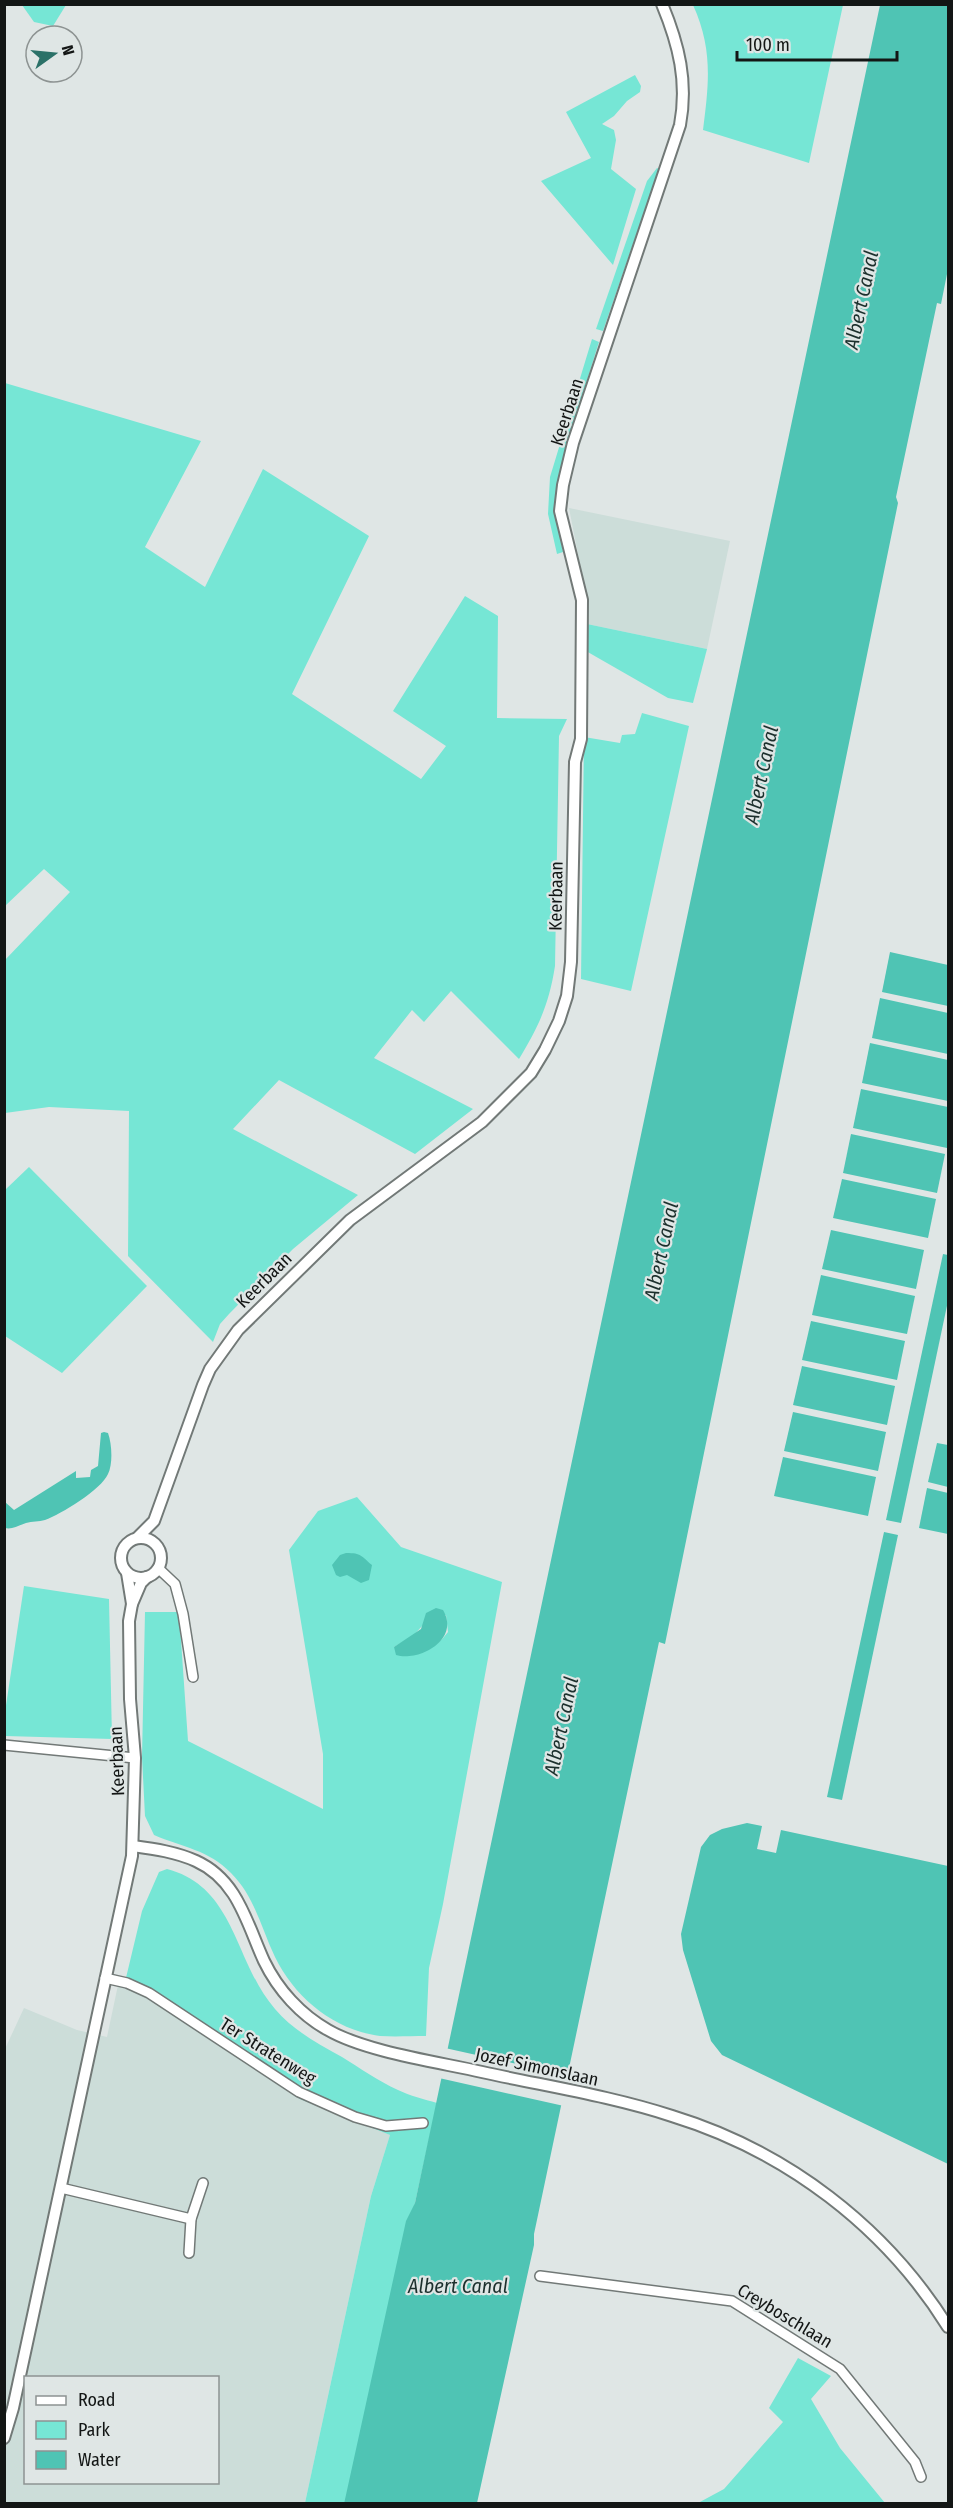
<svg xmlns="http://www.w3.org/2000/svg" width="953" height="2508" font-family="'Fira Sans Condensed',sans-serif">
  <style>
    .built { fill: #ccddd9; fill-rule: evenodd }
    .green { fill: #76e6d5; fill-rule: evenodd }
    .water { fill: #4fc4b4 }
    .pier { fill: #dfe6e5 }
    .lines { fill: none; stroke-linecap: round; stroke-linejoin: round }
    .minor-casing { stroke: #727977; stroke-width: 12 }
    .tertiary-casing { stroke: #727977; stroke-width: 14 }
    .minor { stroke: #fff; stroke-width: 9 }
    .tertiary { stroke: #fff; stroke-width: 10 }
    .labels { text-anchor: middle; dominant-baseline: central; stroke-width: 4.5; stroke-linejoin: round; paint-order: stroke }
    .street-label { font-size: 18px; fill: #131615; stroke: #dfe6e5 }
    .water-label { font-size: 20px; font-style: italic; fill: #1c302d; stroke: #dfe6e5 }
  </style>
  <rect width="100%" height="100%" fill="#dfe6e5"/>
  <g class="built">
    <path d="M 569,508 L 730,541 L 707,649 L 587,624 L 584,585 Z"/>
    <path d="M 118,1985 L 139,1991 L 300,2099 L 390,2135 L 371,2196 L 305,2503 L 5,2504 L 4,2051 L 24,2008 L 77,2030 L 107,2037 ZM 26,2378 L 218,2378 L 218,2482 L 26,2482 Z"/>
  </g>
  <g class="green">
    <path d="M 22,5 L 66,5 L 53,26 L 34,22 Z"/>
    <path d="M 693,5 L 843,5 L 809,163 L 703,130 C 709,83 713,49 693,5 Z"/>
    <path d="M 635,75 L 641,86 L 640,92 L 627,101 L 614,116 L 602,124 L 614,130 L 616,140 L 611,169 L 636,189 L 613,265 L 541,181 L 591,158 L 566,112 Z"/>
    <path d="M 657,168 L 659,169 L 603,331 L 596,329 L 647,181 Z"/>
    <path d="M 592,339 L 599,342 L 564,454 L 556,488 L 555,512 L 563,552 L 557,554 L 548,514 L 550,477 Z"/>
    <path d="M 5,383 L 201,441 L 145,547 L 205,587 L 263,469 L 369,536 L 292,694 L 421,779 L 446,746 L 393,711 L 465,596 L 498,616 L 497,718 L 567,719 L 559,736 L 555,966 C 549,1004 539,1026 519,1059 L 451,991 L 424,1022 L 412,1010 L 374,1058 L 473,1109 L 415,1154 L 279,1080 L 233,1129 L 358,1195 L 293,1249 L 229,1314 L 220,1324 L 213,1342 L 128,1256 L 129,1111 L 49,1107 L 5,1113 L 5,960 L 70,892 L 44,869 L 5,906 Z"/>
    <path d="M 587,624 L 707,649 L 693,703 L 668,698 L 586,651 Z"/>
    <path d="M 642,713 L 689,726 L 631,991 L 581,979 L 584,737 L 620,743 L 622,735 L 635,734 Z"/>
    <path d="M 29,1167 L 147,1286 L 62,1373 L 5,1336 L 5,1190 Z"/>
    <path d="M 357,1497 L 401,1547 L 502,1582 L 443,1904 L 429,1968 L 426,2036 C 411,2036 395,2037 380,2036 C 334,2030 295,1998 275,1957 C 261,1928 255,1897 231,1873 C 209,1850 182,1847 154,1835 L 145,1816 L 142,1757 L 145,1612 L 179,1612 L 188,1741 L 323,1809 L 323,1754 L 289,1550 L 318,1511 ZM 446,1615 L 448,1632 C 436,1648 425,1652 406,1656 L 394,1647 L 413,1636 L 423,1625 Z"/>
    <path d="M 24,1586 L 109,1599 L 112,1739 L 5,1736 L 5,1712 Z"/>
    <path d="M 167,1869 C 236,1887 234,1962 275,2009 C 294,2031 317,2043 342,2057 C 360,2068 378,2081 398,2090 C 410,2096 424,2099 437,2103 L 349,2503 L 305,2503 L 371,2196 L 390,2135 L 300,2099 L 125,1982 L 142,1911 L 159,1872 Z"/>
    <path d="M 798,2358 L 831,2376 L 811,2399 L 840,2448 L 885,2503 L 698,2503 L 724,2489 L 783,2422 L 769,2408 Z"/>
  </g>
  <g class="water">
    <path d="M 880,5 L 948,5 L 948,269 L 941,304 L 937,303 L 896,497 L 898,503 L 665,1644 L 659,1642 L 534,2234 L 534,2245 L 477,2503 L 344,2504 L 406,2221 L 415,2203 Z"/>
    <path d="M 890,952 L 948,965 L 948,1006 L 882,992 Z"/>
    <path d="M 880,998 L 948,1013 L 948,1054 L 872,1038 Z"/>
    <path d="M 870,1043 L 948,1060 L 948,1101 L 862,1083 Z"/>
    <path d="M 861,1089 L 948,1107 L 947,1148 L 853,1128 Z"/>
    <path d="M 851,1134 L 945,1154 L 937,1193 L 843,1173 Z"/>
    <path d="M 842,1179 L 936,1199 L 928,1238 L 833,1218 Z"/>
    <path d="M 831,1230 L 924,1250 L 916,1289 L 822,1269 Z"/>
    <path d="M 943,1254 L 948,1255 L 948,1301 L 901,1523 L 886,1520 Z"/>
    <path d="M 821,1275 L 915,1296 L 907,1334 L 812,1315 Z"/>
    <path d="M 811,1321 L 905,1341 L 897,1380 L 802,1360 Z"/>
    <path d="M 802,1366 L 895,1386 L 887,1425 L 793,1405 Z"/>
    <path d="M 793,1412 L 886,1432 L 878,1471 L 784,1451 Z"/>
    <path d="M 104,1432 L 108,1433 C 112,1444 113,1464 108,1474 C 101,1490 61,1514 45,1520 C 39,1522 32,1521 26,1523 C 19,1525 12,1530 5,1528 L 5,1502 L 14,1510 L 76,1471 L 76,1478 L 90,1477 L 91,1470 L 98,1466 L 101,1433 Z"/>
    <path d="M 937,1443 L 948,1445 L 948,1487 L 928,1482 Z"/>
    <path d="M 783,1457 L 876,1477 L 868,1516 L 774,1496 Z"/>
    <path d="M 927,1488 L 948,1493 L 948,1534 L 919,1528 Z"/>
    <path d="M 884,1532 L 898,1535 L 842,1800 L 827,1797 Z"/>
    <path d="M 346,1553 C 362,1553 361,1556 372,1565 L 369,1580 L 361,1583 L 347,1575 L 340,1577 L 336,1575 L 332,1565 L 340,1555 Z"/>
    <path d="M 436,1608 L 443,1610 C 461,1641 417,1662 396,1655 L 394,1647 L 421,1629 L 426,1613 Z"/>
    <path d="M 747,1823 L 762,1826 L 757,1849 L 776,1853 L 781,1830 L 948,1866 L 948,2164 L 722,2055 L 711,2041 L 683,1950 L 681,1934 L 701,1847 L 710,1835 L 722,1829 Z"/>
  </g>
  <path class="pier" d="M 445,2048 L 570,2076 L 564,2106 L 439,2078 Z"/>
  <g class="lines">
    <defs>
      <g id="minor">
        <path d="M 158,1568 L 175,1584 L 183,1614 L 193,1677"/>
        <path d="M 4,1745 L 135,1758"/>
        <path d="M 105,1978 L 127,1983 L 149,1993 L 299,2092 L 355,2117 L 386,2126 L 423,2123"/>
        <path d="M 61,2188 L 191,2219"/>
        <path d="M 189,2253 L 191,2219 L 203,2183"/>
        <path d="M 540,2276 L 732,2301 L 840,2369 L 915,2462 L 921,2477"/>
      </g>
      <g id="tertiary">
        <circle cx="141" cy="1558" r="20"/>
        <path d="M 137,1538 L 154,1521 L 203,1385 L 210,1369 L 238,1330 L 350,1220 L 482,1122 L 531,1073 L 545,1050 L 559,1021 L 567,996 L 571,962 L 575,762 L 581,739 L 582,600 L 560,511 L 563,485 L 573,443 L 680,125 C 688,82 679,45 662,4"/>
        <path d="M 127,1573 L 132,1604"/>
        <path d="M 133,1846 C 155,1849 176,1852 196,1861 C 238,1880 247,1924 264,1961 C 278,1990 301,2015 328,2030 C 366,2052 438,2062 482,2072 C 545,2086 611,2096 672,2116 C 786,2151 885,2226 948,2327"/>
        <path d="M 4,2438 L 13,2408 L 132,1856 L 135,1758 L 130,1699 L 129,1621 L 132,1604 L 141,1583 L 147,1577"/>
      </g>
    </defs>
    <use href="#minor" class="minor-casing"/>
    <use href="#tertiary" class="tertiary-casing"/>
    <use href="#minor" class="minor"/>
    <use href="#tertiary" class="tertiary"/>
  </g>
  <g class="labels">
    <g class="street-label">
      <text transform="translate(567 412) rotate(-72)">Keerbaan</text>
      <text transform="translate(556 896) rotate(-89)">Keerbaan</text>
      <text transform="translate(264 1280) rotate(-45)">Keerbaan</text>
      <text transform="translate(117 1761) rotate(-92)">Keerbaan</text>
      <text transform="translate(268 2051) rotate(32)">Ter Stratenweg</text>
      <text transform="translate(537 2067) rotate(12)">Jozef Simonslaan</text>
      <text transform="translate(785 2316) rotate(31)">Creyboschlaan</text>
    </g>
    <g class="water-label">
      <text transform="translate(861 300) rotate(-78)">Albert Canal</text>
      <text transform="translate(761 775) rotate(-78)">Albert Canal</text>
      <text transform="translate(661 1251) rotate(-78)">Albert Canal</text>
      <text transform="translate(561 1726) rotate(-78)">Albert Canal</text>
      <text x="458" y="2286">Albert Canal</text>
    </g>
  </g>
  <rect width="953" height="2508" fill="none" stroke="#131615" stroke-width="12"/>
  <rect x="24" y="2376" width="195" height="108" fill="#dfe6e5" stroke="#8d9392" stroke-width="1.5"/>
  <rect x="36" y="2396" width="30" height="9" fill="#ffffff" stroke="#8d9392" stroke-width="1.5"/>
  <text x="78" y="2406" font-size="18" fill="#131615">Road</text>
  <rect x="36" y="2421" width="30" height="18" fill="#76e6d5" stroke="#8d9392" stroke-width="1.5"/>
  <text x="78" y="2436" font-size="18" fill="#131615">Park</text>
  <rect x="36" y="2451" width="30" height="18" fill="#4fc4b4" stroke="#8d9392" stroke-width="1.5"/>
  <text x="78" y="2466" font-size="18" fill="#131615">Water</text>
  <g transform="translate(54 54) rotate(75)"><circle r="28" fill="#dfe6e5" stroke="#8d9392" stroke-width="1.5"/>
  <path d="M0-4.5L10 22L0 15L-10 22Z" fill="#2b7168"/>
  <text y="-9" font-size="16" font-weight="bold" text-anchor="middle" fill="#131615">N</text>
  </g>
  <path d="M737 51v9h160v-9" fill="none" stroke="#131615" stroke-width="3"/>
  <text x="746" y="51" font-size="18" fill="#131615" stroke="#dfe6e5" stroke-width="4.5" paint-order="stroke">100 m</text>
</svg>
